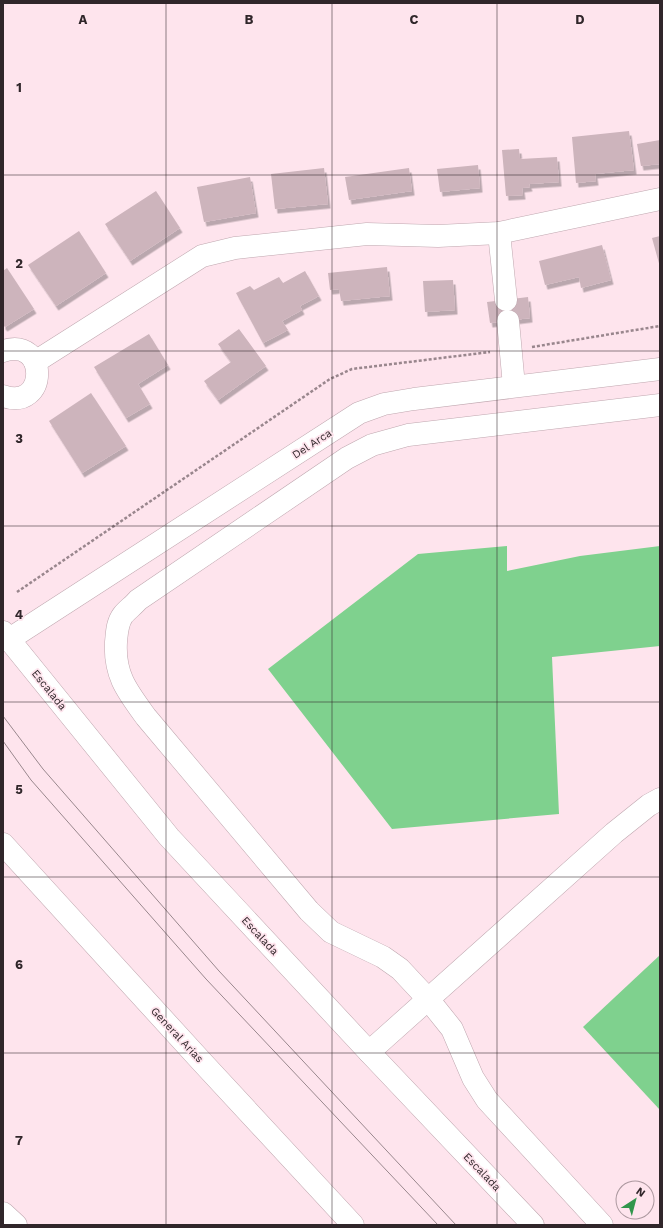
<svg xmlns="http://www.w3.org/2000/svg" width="663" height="1228" font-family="'Work Sans',sans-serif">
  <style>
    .water { fill: #7fd18e }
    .building { fill: #cdb4bc; filter: url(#shadow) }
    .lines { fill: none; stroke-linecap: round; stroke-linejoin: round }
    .minor-casing { stroke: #bfa7af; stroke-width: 23 }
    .path { stroke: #99868d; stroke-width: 2.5; stroke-dasharray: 3 2; stroke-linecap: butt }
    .minor { stroke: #fff; stroke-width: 22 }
    .tram { stroke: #9a888e; stroke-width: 1 }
    .grid { fill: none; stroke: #30262a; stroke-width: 1; stroke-opacity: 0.55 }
    .labels { text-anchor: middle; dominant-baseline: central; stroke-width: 3.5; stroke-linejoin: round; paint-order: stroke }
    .street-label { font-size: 11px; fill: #30262a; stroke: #fee4ed }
    .grid-label { font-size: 13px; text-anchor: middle; font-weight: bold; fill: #30262a; stroke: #fee4ed; stroke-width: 3.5; stroke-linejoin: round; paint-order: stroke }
  </style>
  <defs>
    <filter id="shadow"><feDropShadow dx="2.5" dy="4.5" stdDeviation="0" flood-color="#0004"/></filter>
  </defs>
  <rect width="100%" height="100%" fill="#fee4ed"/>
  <g class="water">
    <path d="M 507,546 L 507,571 L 580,556 L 660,546 L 660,646 L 552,657 L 559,814 L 392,829 L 268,669 L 418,554 Z"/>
    <path d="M 660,955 L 660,1110 L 583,1027 Z"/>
  </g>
  <g class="building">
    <path d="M 629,131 L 634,170 L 595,174 L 596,181 L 576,183 L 572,137 Z"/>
    <path d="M 660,140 L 660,164 L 641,166 L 637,144 Z"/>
    <path d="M 519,149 L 520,159 L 557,157 L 559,182 L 529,184 L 530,187 L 522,188 L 523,195 L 506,196 L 502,150 Z"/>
    <path d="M 478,165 L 480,188 L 440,192 L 437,169 Z"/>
    <path d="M 324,168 L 328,204 L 275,209 L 271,174 Z"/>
    <path d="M 409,168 L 412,191 L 349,200 L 345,177 Z"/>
    <path d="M 250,177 L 256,213 L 204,222 L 197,187 Z"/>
    <path d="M 156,191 L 180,228 L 130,261 L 105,224 Z"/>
    <path d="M 79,231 L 106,273 L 56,306 L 28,265 Z"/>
    <path d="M 660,236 L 660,267 L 652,238 Z"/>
    <path d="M 602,245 L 611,280 L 581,288 L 579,277 L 545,285 L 539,261 Z"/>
    <path d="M 387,267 L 390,296 L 341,301 L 339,289 L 330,290 L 328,273 Z"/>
    <path d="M 7,268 L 34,309 L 5,327 L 3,325 L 3,271 Z"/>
    <path d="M 305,271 L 319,296 L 300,306 L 302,310 L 282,321 L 288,330 L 263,343 L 236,293 L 250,286 L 254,290 L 279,277 L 283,283 Z"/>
    <path d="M 453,280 L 455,310 L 425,312 L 423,281 Z"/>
    <path d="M 528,297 L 530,318 L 490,323 L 487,302 Z"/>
    <path d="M 239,329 L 266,366 L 218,400 L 204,381 L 231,362 L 218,344 Z"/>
    <path d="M 149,334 L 168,365 L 138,384 L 150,404 L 126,418 L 94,367 Z"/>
    <path d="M 91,393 L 126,446 L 82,473 L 49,421 Z"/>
  </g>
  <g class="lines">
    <defs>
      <g id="minor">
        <path d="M 499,233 L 506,300"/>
        <path d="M 508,321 L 514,386"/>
        <path d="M 3,351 C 49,336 48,412 3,396"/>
        <path d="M 35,362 L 202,256 L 235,248 L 367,234 L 438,236 L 499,233 L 660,199"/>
        <path d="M 3,632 L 169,837 L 369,1052 L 533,1225"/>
        <path d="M 8,640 L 359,413 L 384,404 L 414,399 L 660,369"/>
        <path d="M 3,844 L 202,1062 L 353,1225"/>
        <path d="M 369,1052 L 614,833 L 649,805 L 660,799"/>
        <path d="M 3,1213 L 16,1225"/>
        <path d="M 602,1225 L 487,1100 L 473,1078 L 452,1029 L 428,999 L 400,969 L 383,957 L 331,932 L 309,911 L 146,717 C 127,691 114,675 116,642 C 117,632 117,623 123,615 C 127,610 134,605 138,600 L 347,458 L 372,445 L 408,435 L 660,405"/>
      </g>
    </defs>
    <use href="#minor" class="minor-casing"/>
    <g class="path">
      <path d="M 532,347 L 660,326"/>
      <path d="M 17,592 L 330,379 L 352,369 L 490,352"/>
    </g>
    <use href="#minor" class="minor"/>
    <g class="tram">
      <path d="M 3,716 L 43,769 L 219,971 L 456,1225"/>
      <path d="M 3,741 L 31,780 L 206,979 L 438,1225"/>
    </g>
  </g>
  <path class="grid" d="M 166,3 L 166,1225M 332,3 L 332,1225M 497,3 L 497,1225M 3,175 L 660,175M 3,351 L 660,351M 3,526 L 660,526M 3,702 L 660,702M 3,877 L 660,877M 3,1053 L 660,1053"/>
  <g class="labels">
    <g class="street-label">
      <text transform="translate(312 444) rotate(-33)">Del Arca</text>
      <text transform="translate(49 690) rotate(51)">Escalada</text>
      <text transform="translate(260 936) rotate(47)">Escalada</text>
      <text transform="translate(177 1035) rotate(47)">General Arias</text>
      <text transform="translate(482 1172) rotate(46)">Escalada</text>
    </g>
  </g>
  <g class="grid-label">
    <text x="83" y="24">A</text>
    <text x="249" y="24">B</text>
    <text x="414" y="24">C</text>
    <text x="580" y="24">D</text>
    <text x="19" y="92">1</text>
    <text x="19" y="268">2</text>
    <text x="19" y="443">3</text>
    <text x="19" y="619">4</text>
    <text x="19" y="794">5</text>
    <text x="19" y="969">6</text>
    <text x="19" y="1145">7</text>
  </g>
  <rect width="663" height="1228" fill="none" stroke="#30262a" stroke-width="8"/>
  <g transform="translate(635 1200) rotate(36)"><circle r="19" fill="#fee4ed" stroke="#ac989f"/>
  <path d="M0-3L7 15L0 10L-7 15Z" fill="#31964c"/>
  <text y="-6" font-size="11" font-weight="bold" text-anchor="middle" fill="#30262a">N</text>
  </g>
</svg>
